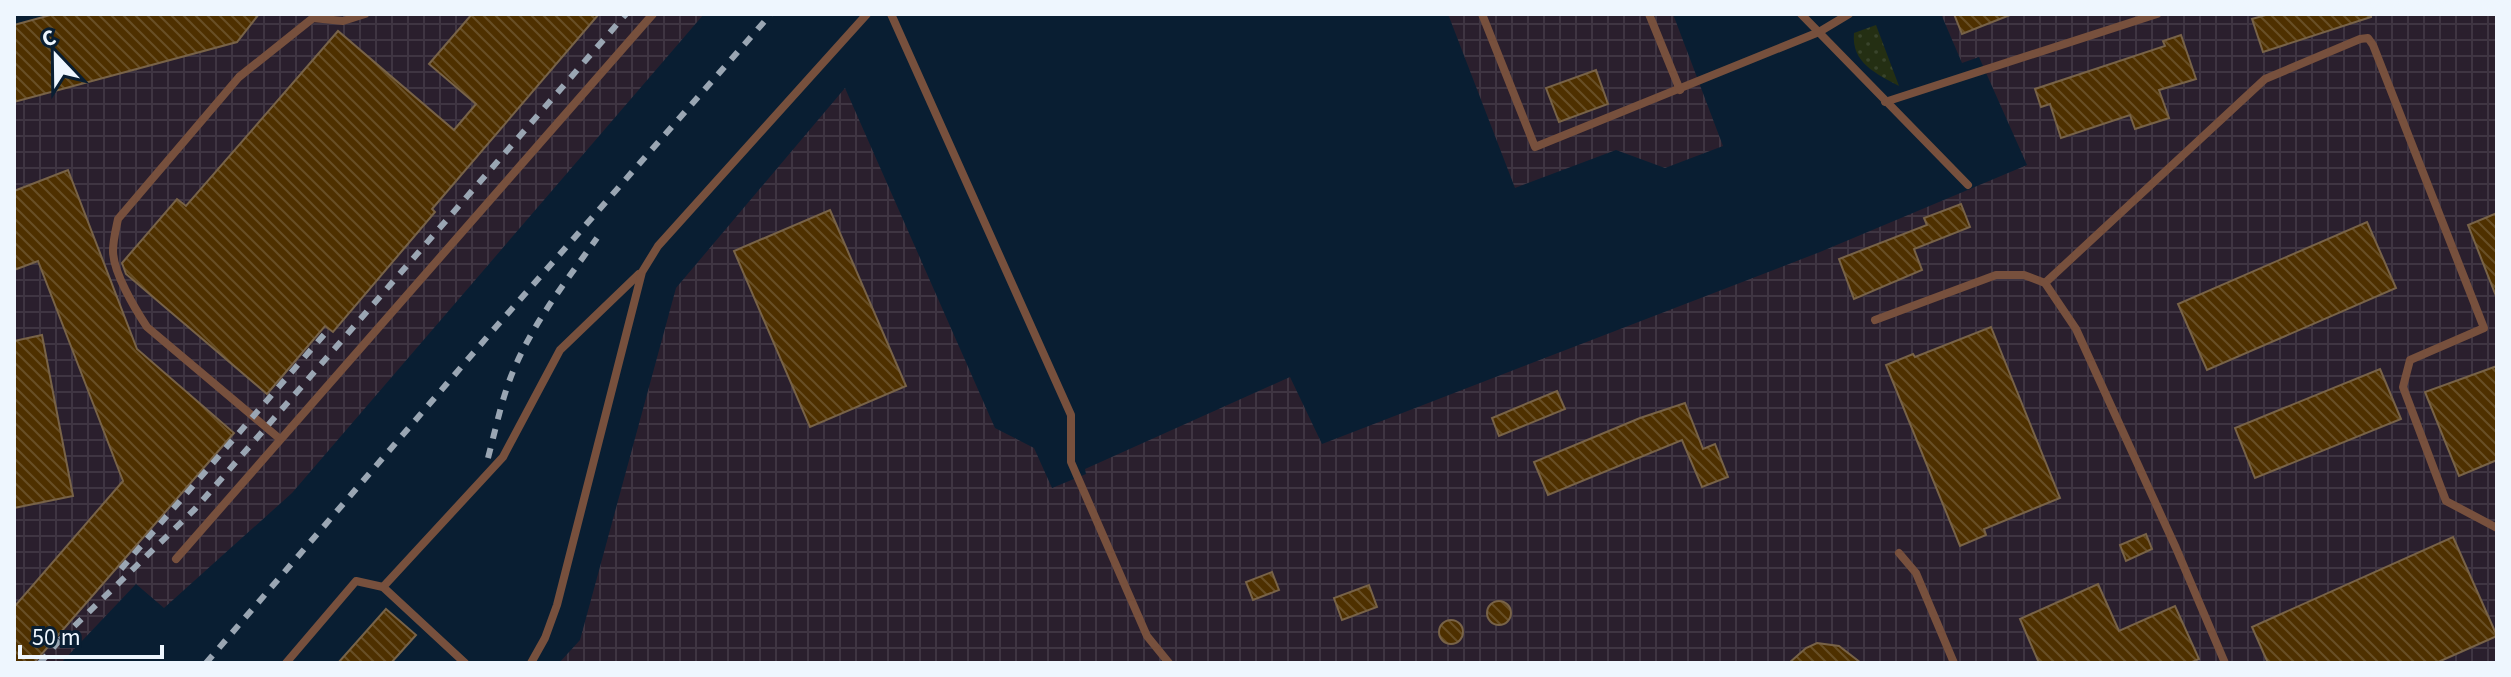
<svg xmlns="http://www.w3.org/2000/svg" width="2511" height="677" font-family="'Source Sans 3',sans-serif">
  <style>
    .industrial { fill: url(#industrial-grid) }
    .grass { fill: url(#grass-dots) }
    .building { fill: url(#building-back-hatch); stroke: #786348; stroke-width: 2 }
    .lines { fill: none; stroke-linecap: round; stroke-linejoin: round }
    .service { stroke: #77503d; stroke-width: 8 }
    .rail { stroke: #9aa6b3; stroke-width: 6; stroke-dasharray: 10 10; stroke-linecap: butt }
  </style>
  <defs>
    <pattern id="industrial-grid" width="8" height="8" patternUnits="userSpaceOnUse" patternTransform="scale(2)"><rect width="8" height="8" fill="#2a1f2d"/><path d="M0 4h8M4 0v8" fill="none" stroke="#3f3542"/></pattern>
    <pattern id="grass-dots" width="8" height="8" patternUnits="userSpaceOnUse" patternTransform="scale(2)"><rect width="8" height="8" fill="#242f13"/><path d="M2 2h.1M6 6h.1" fill="none" stroke="#39442b" stroke-width="1.8" stroke-linecap="round"/></pattern>
    <pattern id="building-back-hatch" width="6" height="6" patternUnits="userSpaceOnUse" patternTransform="scale(2)"><rect width="6" height="6" fill="#4e3000"/><path d="M-1 5l2 2M0 0l6 6M5-1l2 2" fill="none" stroke="#684f26"/></pattern>
  </defs>
  <rect width="100%" height="100%" fill="#091e32"/>
  <g class="industrial">
    <path d="M 54,14 L 704,14 L 292,493 L 164,608 L 136,584 L 61,663 L 14,663 L 14,25 Z"/>
    <path d="M 1448,14 L 1673,14 L 1723,146 L 1665,168 L 1616,150 L 1515,188 Z"/>
    <path d="M 1941,14 L 2497,14 L 2497,663 L 559,663 L 580,640 L 676,288 L 845,88 L 995,428 L 1034,448 L 1052,488 L 1086,474 L 1085,469 L 1290,377 L 1322,444 L 1820,252 L 2027,165 L 1979,57 L 1962,63 Z"/>
  </g>
  <path class="grass" d="M 1876,25 L 1899,86 C 1877,74 1851,63 1854,33 Z"/>
  <g class="building">
    <path d="M 54,14 L 259,14 L 237,42 L 14,102 L 14,25 Z"/>
    <path d="M 472,14 L 599,14 L 432,209 L 435,212 L 333,332 L 325,326 L 267,394 L 126,274 L 122,263 L 177,199 L 186,206 L 338,31 L 454,130 L 476,104 L 429,64 Z"/>
    <path d="M 1954,14 L 2010,14 L 2010,15 L 1962,34 Z"/>
    <path d="M 2269,14 L 2371,14 L 2371,17 L 2263,52 L 2252,19 Z"/>
    <path d="M 2181,35 L 2196,79 L 2159,90 L 2169,118 L 2135,129 L 2130,115 L 2061,138 L 2050,104 L 2041,107 L 2035,89 L 2165,46 L 2163,41 Z"/>
    <path d="M 1596,70 L 1608,104 L 1559,122 L 1546,88 Z"/>
    <path d="M 68,170 L 137,349 L 234,433 L 34,663 L 14,663 L 14,607 L 123,481 L 38,261 L 14,270 L 14,191 Z"/>
    <path d="M 1961,204 L 1970,227 L 1914,249 L 1922,270 L 1854,299 L 1839,259 L 1927,225 L 1924,218 Z"/>
    <path d="M 830,210 L 906,386 L 810,427 L 734,251 Z"/>
    <path d="M 2497,213 L 2497,296 L 2496,296 L 2468,225 Z"/>
    <path d="M 2367,222 L 2396,288 L 2207,370 L 2178,304 Z"/>
    <path d="M 1991,327 L 2060,498 L 1984,529 L 1986,535 L 1960,546 L 1886,365 L 1913,354 L 1915,357 Z"/>
    <path d="M 42,335 L 73,496 L 14,508 L 14,341 Z"/>
    <path d="M 2497,366 L 2497,460 L 2459,476 L 2425,392 Z"/>
    <path d="M 2380,369 L 2401,419 L 2255,478 L 2235,428 Z"/>
    <path d="M 1557,391 L 1565,409 L 1499,436 L 1492,418 Z"/>
    <path d="M 1685,403 L 1703,449 L 1715,444 L 1728,477 L 1702,487 L 1682,440 L 1548,495 L 1534,462 L 1640,418 Z"/>
    <path d="M 2146,534 L 2152,549 L 2126,561 L 2120,545 Z"/>
    <path d="M 2453,537 L 2497,636 L 2436,663 L 2268,663 L 2252,627 Z"/>
    <path d="M 1272,572 L 1279,590 L 1253,600 L 1246,582 Z"/>
    <path d="M 2098,584 L 2119,631 L 2175,606 L 2199,659 L 2190,663 L 2039,663 L 2020,619 Z"/>
    <path d="M 1369,585 L 1377,607 L 1342,620 L 1334,598 Z"/>
    <circle cx="1499" cy="613" r="12"/>
    <path d="M 386,609 L 416,635 L 391,663 L 338,663 Z"/>
    <circle cx="1451" cy="632" r="12"/>
    <path d="M 1817,643 L 1839,646 L 1861,663 L 1789,663 L 1806,648 Z"/>
  </g>
  <g class="lines">
    <g class="service">
      <path d="M 891,14 L 1071,415 L 1071,462 L 1147,636 L 1169,663"/>
      <path d="M 1482,14 L 1535,147 L 1819,32 L 1849,14"/>
      <path d="M 1649,14 L 1680,90"/>
      <path d="M 1801,14 L 1968,185"/>
      <path d="M 1885,102 L 2157,14"/>
      <path d="M 2045,283 L 2265,79 L 2360,39 L 2368,38 L 2373,45 L 2484,328 L 2410,360 L 2403,387 L 2446,501 L 2497,528"/>
      <path d="M 1875,320 L 1996,275 L 2024,275 L 2045,283 L 2076,329 L 2176,548 L 2225,663"/>
      <path d="M 280,439 L 147,327 C 135,309 113,272 113,251 C 113,240 116,229 118,219 L 239,77 L 313,18 L 343,21 L 365,14"/>
      <path d="M 1899,553 L 1916,573 L 1954,663"/>
      <path d="M 176,559 L 653,14"/>
      <path d="M 383,587 L 465,663"/>
      <path d="M 286,663 L 356,581 L 383,587 L 503,457 L 560,350 L 639,274"/>
      <path d="M 531,663 L 545,638 L 557,605 L 642,272 L 658,246 L 867,14"/>
    </g>
    <g class="rail">
      <path d="M 488,458 C 496,428 502,397 514,369 C 535,320 567,280 597,238"/>
      <path d="M 121,569 L 328,330"/>
      <path d="M 60,640 L 195,509 L 626,14"/>
      <path d="M 40,663 L 66,633"/>
      <path d="M 206,663 L 488,336 L 771,14"/>
    </g>
  </g>
  <rect width="2511" height="677" fill="none" stroke="#eef6fe" stroke-width="32"/>
  <g transform="translate(56 56) rotate(338)" stroke="#091e32" stroke-width="6" paint-order="stroke">
  <path d="M0-6L14 30L0 20L-14 30Z" fill="#eef6fe"/>
  <text y="-12" font-size="22" font-weight="bold" text-anchor="middle" fill="#eef6fe">С</text>
  </g>
  <path d="M20 645v12h142v-12" fill="none" stroke="#eef6fe" stroke-width="4"/>
  <text x="32" y="645" font-size="24" fill="#eef6fe" stroke="#091e32" stroke-width="6" paint-order="stroke">50 m</text>
</svg>
